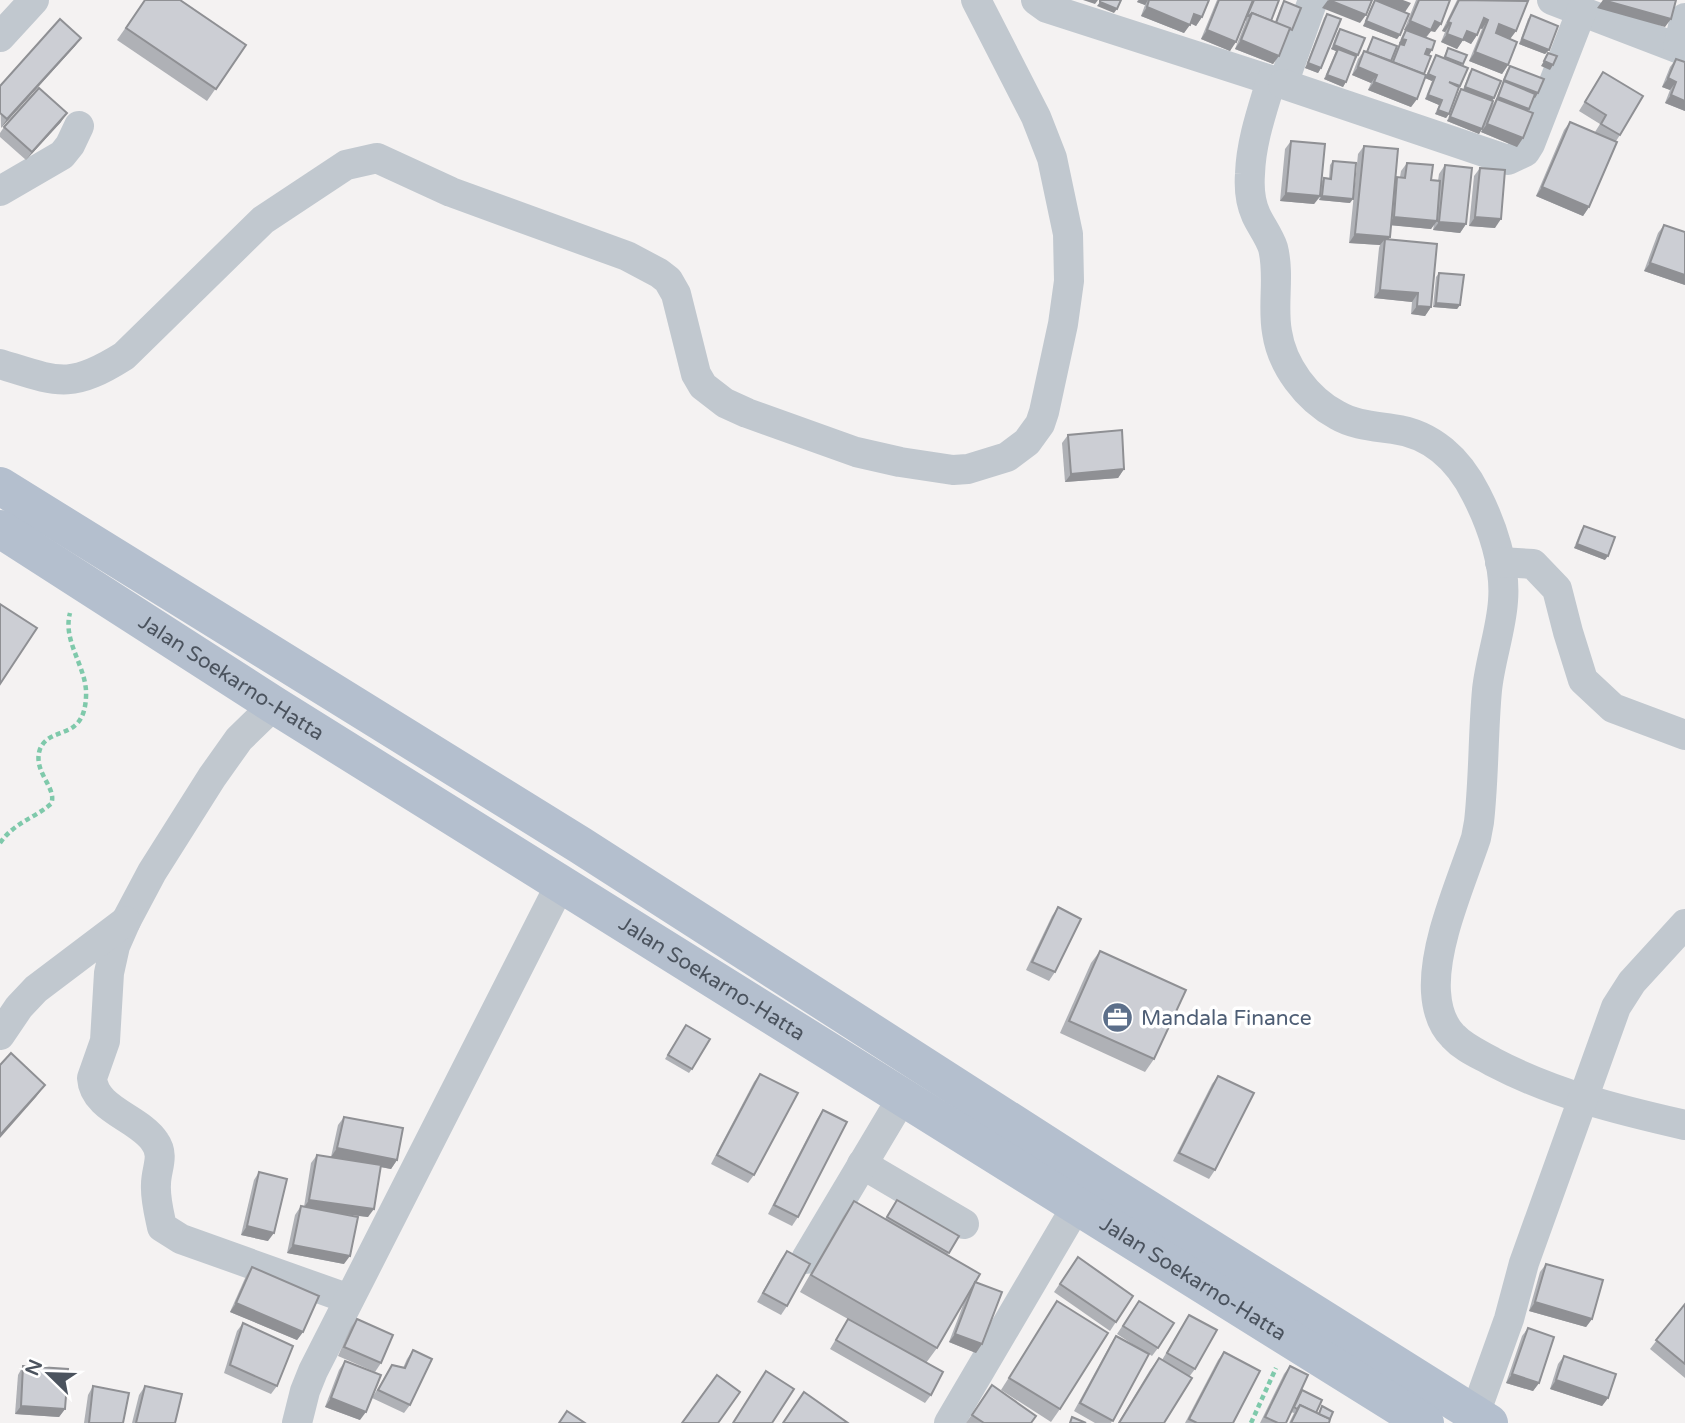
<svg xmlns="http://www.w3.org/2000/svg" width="1685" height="1423" font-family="'Varela Round',sans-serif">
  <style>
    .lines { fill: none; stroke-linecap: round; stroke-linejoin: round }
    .path { stroke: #7fc9ab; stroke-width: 4.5; stroke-dasharray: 5 3.5; stroke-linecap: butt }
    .minor { stroke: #c1c8cf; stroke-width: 30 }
    .major { stroke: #b4bfce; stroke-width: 38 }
    .wall { fill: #afb1b6 }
    .shaded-wall { fill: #8f9094 }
    .building { fill: #ccced4; stroke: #8f9094; stroke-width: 2 }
    .labels { text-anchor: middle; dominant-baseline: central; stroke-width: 7; stroke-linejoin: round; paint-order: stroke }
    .street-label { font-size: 21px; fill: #4b535e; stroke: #fff }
    .service-label { font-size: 21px; fill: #4e5e75; stroke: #fff; text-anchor: start }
  </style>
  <rect width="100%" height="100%" fill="#f4f2f2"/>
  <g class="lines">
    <g class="path">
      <path d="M 0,843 C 15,822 33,819 51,804 C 58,788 32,772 40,749 C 50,725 84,742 86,697 C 88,668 62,642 70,613"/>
      <path d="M 1251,1423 L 1276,1368"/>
    </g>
    <g class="minor">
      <path d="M 1036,0 L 1047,8 L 1283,84 L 1313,0"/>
      <path d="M 1552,0 L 1685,51"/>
      <path d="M 0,37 L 34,0"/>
      <path d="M 1678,48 L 1685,18"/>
      <path d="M 1271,81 C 1262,111 1251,142 1250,174 C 1249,188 1250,202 1256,215 C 1261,226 1269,236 1273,248 C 1280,276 1272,305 1277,332 C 1282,366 1307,399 1337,415 C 1354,425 1373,426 1393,429 C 1432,434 1459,460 1476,494 C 1492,525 1506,566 1503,601 C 1501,631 1490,660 1487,690 C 1483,733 1484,778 1479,822 L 1476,838 C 1461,883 1433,945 1436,992 C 1437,1008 1442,1025 1453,1036 C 1464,1048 1479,1054 1493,1062 C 1554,1094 1619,1110 1685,1125"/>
      <path d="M 1283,84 L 1508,160 L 1525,152 L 1530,144 L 1582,10"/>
      <path d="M 0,191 L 62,155 L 70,145 L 79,126"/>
      <path d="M 0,364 C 58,382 70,390 124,356 L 263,220 L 346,165 L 377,158 L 451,192 L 627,256 L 659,273 L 668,280 L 676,294 L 696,374 L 703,386 L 725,403 L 747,413 L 856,452 L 900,462 L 953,470 L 968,469 L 1007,457 L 1027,442 L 1040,424 L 1044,412 L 1063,324 L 1069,281 L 1068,234 L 1052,158 L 1036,117 L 976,0"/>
      <path d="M 1500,562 L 1533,564 L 1557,589 L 1568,632 L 1583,680 L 1613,708 L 1685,735"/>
      <path d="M 274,705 L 239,739 L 212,777 L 152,872 L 126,921 L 115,946 L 109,973 L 105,1041 L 92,1078 C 94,1110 140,1118 155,1142 C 165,1156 156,1169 156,1184 C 155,1198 159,1213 162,1227 L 181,1239 L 349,1299"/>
      <path d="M 0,1035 L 19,1007 L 36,989 L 126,921"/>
      <path d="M 862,1164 L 964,1224"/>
      <path d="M 806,1259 L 902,1098"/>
      <path d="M 1475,1414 L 1509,1319 L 1524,1263 L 1616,1007 L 1632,982 L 1685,924"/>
      <path d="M 297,1423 L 305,1391 L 313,1371 L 561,883"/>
      <path d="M 949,1423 L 1076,1207"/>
    </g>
    <g class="major">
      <path d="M 0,486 L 580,845 L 1108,1184 L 1489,1423"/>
      <path id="s1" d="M 0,529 L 274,705 L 1425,1423"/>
    </g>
  </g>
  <g class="wall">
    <path d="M 145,0 L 246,45 L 207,101 L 117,40 Z"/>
    <path d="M 1138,0 L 1209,0 L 1202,17 L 1196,26 L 1190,23 L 1184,33 L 1141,16 L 1145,5 L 1137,2 Z"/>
    <path d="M 1217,0 L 1279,0 L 1271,21 L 1275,22 L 1281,6 L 1284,1 L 1289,34 L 1288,33 L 1273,64 L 1235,49 L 1246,21 L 1245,20 L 1230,51 L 1201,39 Z"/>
    <path d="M 1375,0 L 1400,35 L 1397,39 L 1363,26 L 1372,5 Z"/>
    <path d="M 1416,0 L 1450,0 L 1435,32 L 1431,31 L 1426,38 L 1432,50 L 1429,55 L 1417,99 L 1411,107 L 1368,90 L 1371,83 L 1352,75 L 1358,59 L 1364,51 L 1366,52 L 1373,37 L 1397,48 L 1400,44 L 1403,45 L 1399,43 L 1405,30 L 1404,30 Z"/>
    <path d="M 1457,0 L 1527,0 L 1516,31 L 1510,39 L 1508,65 L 1502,74 L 1469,61 L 1482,29 L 1480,28 L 1477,35 L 1471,44 L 1463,40 L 1457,49 L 1441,42 L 1445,32 L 1442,31 Z"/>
    <path d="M 1327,14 L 1321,68 L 1318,73 L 1305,68 L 1324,18 Z"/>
    <path d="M 1531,15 L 1549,50 L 1545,54 L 1519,44 L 1528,19 Z"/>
    <path d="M 1340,29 L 1358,55 L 1343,87 L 1324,79 L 1336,51 L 1331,49 L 1337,33 Z"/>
    <path d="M 81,38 L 75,46 L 1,128 L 0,86 Z"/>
    <path d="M 1448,48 L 1462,65 L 1460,86 L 1458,90 L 1449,114 L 1446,118 L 1435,114 L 1439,105 L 1425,99 L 1432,81 L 1425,78 L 1436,55 L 1443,58 Z"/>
    <path d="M 1676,59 L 1685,111 L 1665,103 L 1670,90 L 1662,87 L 1670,67 Z"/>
    <path d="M 1510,66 L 1538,93 L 1535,98 L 1534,97 L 1528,111 L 1523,138 L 1517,147 L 1481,132 L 1491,107 L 1495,101 L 1507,70 Z"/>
    <path d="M 1472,69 L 1494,98 L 1482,129 L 1479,134 L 1447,121 L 1458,93 L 1461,89 L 1463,90 L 1469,73 Z"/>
    <path d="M 1603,72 L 1620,135 L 1616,141 L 1589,207 L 1583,216 L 1536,196 L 1564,130 L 1570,122 L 1595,132 L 1600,124 L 1579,111 Z"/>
    <path d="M 61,122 L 26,160 L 0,137 L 0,133 L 4,127 Z"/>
    <path d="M 1291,141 L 1322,181 L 1324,178 L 1329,178 L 1330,165 L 1333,161 L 1350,203 L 1319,200 L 1320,197 L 1314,204 L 1280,201 L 1285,149 Z"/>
    <path d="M 1364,146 L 1395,180 L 1397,177 L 1400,177 L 1401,171 L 1407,163 L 1431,180 L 1438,181 L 1439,174 L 1445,165 L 1466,224 L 1460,233 L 1433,230 L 1434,224 L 1431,229 L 1391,225 L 1390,237 L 1388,240 L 1431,307 L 1425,316 L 1411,314 L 1412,302 L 1374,298 L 1379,248 L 1380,245 L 1349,243 L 1358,154 Z"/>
    <path d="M 1480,168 L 1495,228 L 1469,226 L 1474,176 Z"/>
    <path d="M 1664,225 L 1685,285 L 1644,271 L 1658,233 Z"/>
    <path d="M 1439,273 L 1460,305 L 1457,309 L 1433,307 L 1436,277 Z"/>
    <path d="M 1068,435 L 1124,469 L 1118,478 L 1065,482 L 1062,443 Z"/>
    <path d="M 1584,526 L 1605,560 L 1574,548 L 1581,530 Z"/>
    <path d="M 1058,907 L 1055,972 L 1049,981 L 1026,970 L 1052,916 Z"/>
    <path d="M 1100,951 L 1154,1059 L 1145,1072 L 1060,1033 L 1091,963 Z"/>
    <path d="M 683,1030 L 692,1069 L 689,1073 L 665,1059 Z"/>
    <path d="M 760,1074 L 754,1175 L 748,1183 L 711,1164 L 754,1082 Z"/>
    <path d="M 1218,1076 L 1215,1170 L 1209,1179 L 1173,1161 L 1212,1084 Z"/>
    <path d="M 823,1110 L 798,1217 L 792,1226 L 768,1214 L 817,1119 Z"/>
    <path d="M 344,1117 L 397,1160 L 391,1169 L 380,1167 L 368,1217 L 333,1213 L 344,1264 L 287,1253 L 295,1215 L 301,1206 L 304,1207 L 311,1163 L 317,1155 L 331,1157 L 338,1125 Z"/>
    <path d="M 259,1172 L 268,1241 L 241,1235 L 254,1180 Z"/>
    <path d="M 897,1200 L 959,1236 L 947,1255 L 975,1282 L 982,1344 L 976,1353 L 949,1342 L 965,1300 L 937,1348 L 926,1363 L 931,1395 L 925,1403 L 830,1349 L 848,1319 L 800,1292 L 843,1217 L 854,1201 L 885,1219 Z"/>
    <path d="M 787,1251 L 787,1306 L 781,1315 L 757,1302 L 781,1259 Z"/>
    <path d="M 1078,1257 L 1133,1296 L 1110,1331 L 1054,1292 Z"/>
    <path d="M 1546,1264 L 1592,1319 L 1586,1327 L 1529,1311 L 1540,1272 Z"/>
    <path d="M 252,1267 L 303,1332 L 297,1340 L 230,1312 L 246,1276 Z"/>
    <path d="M 1057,1301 L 1060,1409 L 1051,1422 L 1001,1390 Z"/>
    <path d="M 1139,1301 L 1158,1348 L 1152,1356 L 1149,1354 L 1111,1423 L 1095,1423 L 1074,1411 L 1110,1345 L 1116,1336 L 1143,1351 L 1117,1334 Z"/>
    <path d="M 1685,1304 L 1685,1378 L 1650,1349 Z"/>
    <path d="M 1189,1315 L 1195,1369 L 1189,1377 L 1164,1423 L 1118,1423 L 1150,1370 L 1159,1358 L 1162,1360 Z"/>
    <path d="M 357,1319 L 381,1363 L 375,1372 L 338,1356 L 351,1327 Z"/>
    <path d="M 243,1323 L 277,1386 L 271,1394 L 224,1373 L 237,1331 Z"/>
    <path d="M 1528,1328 L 1539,1383 L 1533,1391 L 1506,1383 L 1522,1336 Z"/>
    <path d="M 413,1350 L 410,1405 L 404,1413 L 372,1398 L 392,1365 L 403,1368 L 407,1359 Z"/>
    <path d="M 1224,1352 L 1233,1423 L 1185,1423 L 1218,1360 Z"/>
    <path d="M 1564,1356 L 1608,1398 L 1602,1406 L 1550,1389 L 1558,1364 Z"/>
    <path d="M 345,1361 L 360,1420 L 325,1407 L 339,1370 Z"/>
    <path d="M 23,1366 L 65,1409 L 59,1417 L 15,1414 L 18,1375 Z"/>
    <path d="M 1290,1366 L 1300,1393 L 1316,1413 L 1318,1413 L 1322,1406 L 1329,1423 L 1289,1423 L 1294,1413 L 1291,1412 L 1286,1423 L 1260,1423 L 1284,1374 Z"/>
    <path d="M 992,1385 L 1031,1423 L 966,1423 Z"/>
    <path d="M 93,1386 L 123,1423 L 84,1423 L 88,1395 Z"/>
    <path d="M 145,1386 L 175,1423 L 132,1423 L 139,1395 Z"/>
  </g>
  <g class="shaded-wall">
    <path d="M 1083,0 L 1098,0 L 1095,4 Z"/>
    <path d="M 1139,0 L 1148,0 L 1145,5 L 1137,2 Z"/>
    <path d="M 1328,0 L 1366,15 L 1360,23 L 1322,8 Z"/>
    <path d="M 1375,0 L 1403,0 L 1411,3 L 1405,12 Z"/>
    <path d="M 1603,0 L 1671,19 L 1665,27 L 1597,8 Z"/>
    <path d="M 1100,2 L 1117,9 L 1114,13 L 1097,6 Z"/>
    <path d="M 1147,7 L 1190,25 L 1184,33 L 1141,16 Z"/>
    <path d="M 1194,14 L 1202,17 L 1196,26 L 1188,22 Z"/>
    <path d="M 1484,18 L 1488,20 L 1482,29 L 1478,27 Z"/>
    <path d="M 1366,21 L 1400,35 L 1397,39 L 1363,26 Z"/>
    <path d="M 1410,21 L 1435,21 L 1441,24 L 1435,32 L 1431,31 L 1425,38 L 1404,30 Z"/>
    <path d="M 1448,22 L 1451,23 L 1445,32 L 1442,31 Z"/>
    <path d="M 1499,24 L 1516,31 L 1510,39 L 1493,33 Z"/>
    <path d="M 1207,30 L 1236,42 L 1230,51 L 1201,39 Z"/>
    <path d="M 1467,31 L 1477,35 L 1471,44 L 1463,40 L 1457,49 L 1441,42 L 1447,34 Z"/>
    <path d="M 81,38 L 75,46 L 1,128 L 7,119 Z"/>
    <path d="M 1402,39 L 1406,40 L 1403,45 L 1399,43 Z"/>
    <path d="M 1522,39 L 1549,50 L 1545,54 L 1519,44 Z"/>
    <path d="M 1241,40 L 1279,56 L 1273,64 L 1235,49 Z"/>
    <path d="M 1334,45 L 1358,55 L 1355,59 L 1331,49 Z"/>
    <path d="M 1427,49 L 1432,50 L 1429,55 L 1424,53 Z"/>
    <path d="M 1475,52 L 1508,65 L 1502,74 L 1469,61 Z"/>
    <path d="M 1544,61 L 1553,65 L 1550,70 L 1541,66 Z"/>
    <path d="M 1308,63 L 1321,68 L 1318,73 L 1305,68 Z"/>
    <path d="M 1358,67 L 1377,75 L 1371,83 L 1352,75 Z"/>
    <path d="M 1428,74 L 1435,77 L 1432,81 L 1425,78 Z"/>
    <path d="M 1327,75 L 1346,82 L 1343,87 L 1324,79 Z"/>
    <path d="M 1668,78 L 1676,82 L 1670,90 L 1662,87 Z"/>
    <path d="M 1504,80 L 1538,93 L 1535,98 L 1502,85 L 1504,81 L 1501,84 Z"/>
    <path d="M 1374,82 L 1417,99 L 1411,107 L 1368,90 Z"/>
    <path d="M 1465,87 L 1494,98 L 1491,102 L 1462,91 Z"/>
    <path d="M 1428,95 L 1442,100 L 1439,105 L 1425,99 Z"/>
    <path d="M 1671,95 L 1685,101 L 1685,111 L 1665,103 Z"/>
    <path d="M 1498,97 L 1529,109 L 1526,113 L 1497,99 L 1495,101 Z"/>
    <path d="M 1438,110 L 1449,114 L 1446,118 L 1435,114 Z"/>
    <path d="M 67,113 L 61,122 L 26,160 L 32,152 Z"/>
    <path d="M 1450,117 L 1482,129 L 1479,134 L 1447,121 Z"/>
    <path d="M 1487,124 L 1523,138 L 1517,147 L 1481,132 Z"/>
    <path d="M 1542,187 L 1589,207 L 1583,216 L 1536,196 Z"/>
    <path d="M 1286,193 L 1320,196 L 1314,204 L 1280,201 Z"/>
    <path d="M 1322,196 L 1353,199 L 1350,203 L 1319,200 Z"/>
    <path d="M 1394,217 L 1437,221 L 1431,229 L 1388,225 Z"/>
    <path d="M 1475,217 L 1501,219 L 1495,228 L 1469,226 Z"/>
    <path d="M 1439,222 L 1466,224 L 1460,233 L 1433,230 Z"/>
    <path d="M 1355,234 L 1390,237 L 1384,246 L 1385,239 L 1380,245 L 1349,243 Z"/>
    <path d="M 1650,263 L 1685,275 L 1685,285 L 1644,271 Z"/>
    <path d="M 1380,290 L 1418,293 L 1412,302 L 1374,298 Z"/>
    <path d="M 1436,303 L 1460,305 L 1457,309 L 1433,307 Z"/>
    <path d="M 1417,306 L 1431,307 L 1425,316 L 1411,314 Z"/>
    <path d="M 1124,469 L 1118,478 L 1065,482 L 1071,474 Z"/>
    <path d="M 1577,544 L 1608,556 L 1605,560 L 1574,548 Z"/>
    <path d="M 45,1085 L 36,1097 L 0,1138 L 0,1135 Z"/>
    <path d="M 337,1148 L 397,1160 L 391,1169 L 331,1157 Z"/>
    <path d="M 309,1200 L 374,1209 L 368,1217 L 303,1209 Z"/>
    <path d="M 247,1226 L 274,1233 L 268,1241 L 241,1235 Z"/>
    <path d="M 293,1245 L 350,1256 L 344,1264 L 287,1253 Z"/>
    <path d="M 1535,1302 L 1592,1319 L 1586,1327 L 1529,1311 Z"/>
    <path d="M 236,1303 L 303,1332 L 297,1340 L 230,1312 Z"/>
    <path d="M 955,1334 L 982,1344 L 976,1353 L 949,1342 Z"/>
    <path d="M 1512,1374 L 1539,1383 L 1533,1391 L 1506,1383 Z"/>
    <path d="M 1556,1380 L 1608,1398 L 1602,1406 L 1550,1389 Z"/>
    <path d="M 331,1398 L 366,1412 L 360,1420 L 325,1407 Z"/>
    <path d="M 21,1406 L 65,1409 L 59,1417 L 15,1414 Z"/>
  </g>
  <g class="building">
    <path d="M 145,0 L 180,0 L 246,45 L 216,89 L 126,28 Z"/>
    <path d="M 1100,0 L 1121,0 L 1117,9 L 1100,2 Z"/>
    <path d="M 1149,0 L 1209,0 L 1202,17 L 1194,14 L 1190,25 L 1147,7 Z"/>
    <path d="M 1219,0 L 1253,0 L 1236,42 L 1207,30 Z"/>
    <path d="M 1254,0 L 1279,0 L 1271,21 L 1252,13 L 1249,16 L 1247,16 Z"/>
    <path d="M 1329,0 L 1372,0 L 1366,15 Z"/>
    <path d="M 1375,0 L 1409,14 L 1400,35 L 1366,21 Z"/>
    <path d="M 1419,0 L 1450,0 L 1441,24 L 1435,21 L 1431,30 L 1410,21 Z"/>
    <path d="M 1459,0 L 1528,1 L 1516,31 L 1499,24 L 1496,33 L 1517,42 L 1508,65 L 1475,52 L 1488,20 L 1484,18 L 1477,35 L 1467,31 L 1463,40 L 1447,34 L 1451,23 L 1448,22 Z"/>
    <path d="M 1603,0 L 1676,0 L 1671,19 Z"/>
    <path d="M 1284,1 L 1301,8 L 1292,30 L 1276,23 Z"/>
    <path d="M 1252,13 L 1290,28 L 1279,56 L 1241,40 Z"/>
    <path d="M 1327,14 L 1341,19 L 1321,68 L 1308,63 Z"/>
    <path d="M 1531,15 L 1558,26 L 1549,50 L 1522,39 Z"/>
    <path d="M 60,19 L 81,38 L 7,119 L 0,113 L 0,86 Z"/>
    <path d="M 1340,29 L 1365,38 L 1358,55 L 1334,45 Z"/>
    <path d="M 1406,30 L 1435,41 L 1432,50 L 1427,49 L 1425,54 L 1431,56 L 1424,74 L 1393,62 L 1400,44 L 1404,45 L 1406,40 L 1402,39 Z"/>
    <path d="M 1373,37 L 1397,46 L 1391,61 L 1367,52 Z"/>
    <path d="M 1448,48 L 1467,55 L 1463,64 L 1445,57 Z"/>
    <path d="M 1338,49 L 1356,56 L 1346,82 L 1327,75 Z"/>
    <path d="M 1364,51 L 1426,75 L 1417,99 L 1374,82 L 1377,75 L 1358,67 Z"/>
    <path d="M 1548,53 L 1557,56 L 1553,65 L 1544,61 Z"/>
    <path d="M 1436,55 L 1468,68 L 1460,86 L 1449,82 L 1459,87 L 1449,114 L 1438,110 L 1442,100 L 1428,95 L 1435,77 L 1428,74 Z"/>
    <path d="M 1676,59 L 1685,62 L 1685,101 L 1671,95 L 1676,82 L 1668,78 Z"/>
    <path d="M 1510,66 L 1544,79 L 1538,93 L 1504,80 Z"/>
    <path d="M 1472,69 L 1501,81 L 1494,98 L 1465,87 Z"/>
    <path d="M 1603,72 L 1643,96 L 1620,135 L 1601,124 L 1606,115 L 1585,102 Z"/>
    <path d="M 1504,81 L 1535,94 L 1529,109 L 1498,97 Z"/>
    <path d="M 39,88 L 67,113 L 32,152 L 4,127 Z"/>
    <path d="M 1461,89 L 1493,101 L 1482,129 L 1450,117 Z"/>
    <path d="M 1497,99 L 1533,113 L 1523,138 L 1487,124 Z"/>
    <path d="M 1570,122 L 1617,142 L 1589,207 L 1542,187 Z"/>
    <path d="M 1291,141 L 1325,144 L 1320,196 L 1286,193 Z"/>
    <path d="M 1364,146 L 1398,149 L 1390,237 L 1355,234 Z"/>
    <path d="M 1333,161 L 1356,163 L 1353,199 L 1322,196 L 1324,178 L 1331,179 Z"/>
    <path d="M 1407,163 L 1433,165 L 1431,180 L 1440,181 L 1437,221 L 1394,217 L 1397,177 L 1405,178 Z"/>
    <path d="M 1445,165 L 1472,168 L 1466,224 L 1439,222 Z"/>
    <path d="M 1480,168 L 1505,170 L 1501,219 L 1475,217 Z"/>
    <path d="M 1664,225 L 1685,232 L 1685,275 L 1650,263 Z"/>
    <path d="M 1385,239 L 1437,244 L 1431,307 L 1417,306 L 1418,293 L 1380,290 Z"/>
    <path d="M 1439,273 L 1464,275 L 1460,305 L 1436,303 Z"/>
    <path d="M 1122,430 L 1124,469 L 1071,474 L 1068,435 Z"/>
    <path d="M 1584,526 L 1615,537 L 1608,556 L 1577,544 Z"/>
    <path d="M 0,604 L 37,628 L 0,684 Z"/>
    <path d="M 1058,907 L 1081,919 L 1055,972 L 1032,962 Z"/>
    <path d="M 1100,951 L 1186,990 L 1154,1059 L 1069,1021 Z"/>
    <path d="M 686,1025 L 710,1039 L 692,1069 L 668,1055 Z"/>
    <path d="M 11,1053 L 45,1085 L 0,1135 L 0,1065 Z"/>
    <path d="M 760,1074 L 798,1093 L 754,1175 L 717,1155 Z"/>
    <path d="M 1218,1076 L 1254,1093 L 1215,1170 L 1179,1153 Z"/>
    <path d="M 823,1110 L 847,1122 L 798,1217 L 774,1205 Z"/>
    <path d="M 344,1117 L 403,1128 L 397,1160 L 337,1148 Z"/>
    <path d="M 317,1155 L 381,1165 L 374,1209 L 309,1200 Z"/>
    <path d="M 259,1172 L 287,1179 L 274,1233 L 247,1226 Z"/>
    <path d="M 897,1200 L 959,1236 L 949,1253 L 887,1217 Z"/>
    <path d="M 854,1201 L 980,1274 L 937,1348 L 811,1275 Z"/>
    <path d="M 301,1206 L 358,1217 L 350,1256 L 293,1245 Z"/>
    <path d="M 787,1251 L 810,1264 L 787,1306 L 763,1293 Z"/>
    <path d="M 1078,1257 L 1133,1296 L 1116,1322 L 1060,1284 Z"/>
    <path d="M 1546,1264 L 1603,1280 L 1592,1319 L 1535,1302 Z"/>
    <path d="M 252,1267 L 319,1296 L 303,1332 L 236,1303 Z"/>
    <path d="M 975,1282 L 1002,1292 L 982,1344 L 955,1334 Z"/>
    <path d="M 1057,1301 L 1108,1333 L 1060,1409 L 1009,1378 Z"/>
    <path d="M 1139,1301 L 1174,1323 L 1158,1348 L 1123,1326 Z"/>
    <path d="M 1685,1304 L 1685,1364 L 1656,1340 Z"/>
    <path d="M 1189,1315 L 1217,1330 L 1195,1369 L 1167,1353 Z"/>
    <path d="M 357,1319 L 393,1335 L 381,1363 L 344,1347 Z"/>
    <path d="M 848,1319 L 943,1372 L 931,1395 L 836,1340 Z"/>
    <path d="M 243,1323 L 293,1346 L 277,1386 L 230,1365 Z"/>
    <path d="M 1528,1328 L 1554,1337 L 1539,1383 L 1512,1374 Z"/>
    <path d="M 1116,1336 L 1149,1354 L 1113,1421 L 1080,1403 Z"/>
    <path d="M 413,1350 L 432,1359 L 410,1405 L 378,1390 L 392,1365 L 405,1368 Z"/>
    <path d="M 1224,1352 L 1260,1371 L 1233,1423 L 1197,1423 L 1189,1419 Z"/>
    <path d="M 1564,1356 L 1616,1374 L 1608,1398 L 1556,1380 Z"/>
    <path d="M 1159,1358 L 1192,1378 L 1164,1423 L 1119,1423 Z"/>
    <path d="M 345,1361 L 381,1375 L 366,1412 L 331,1398 Z"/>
    <path d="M 23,1366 L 68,1369 L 65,1409 L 21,1406 Z"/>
    <path d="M 1290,1366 L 1308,1375 L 1286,1423 L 1278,1423 L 1265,1417 Z"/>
    <path d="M 766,1371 L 794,1389 L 772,1423 L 733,1423 Z"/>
    <path d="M 717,1375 L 740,1392 L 718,1423 L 682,1423 Z"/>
    <path d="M 992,1385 L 1036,1416 L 1031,1423 L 984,1423 L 972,1415 Z"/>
    <path d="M 93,1386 L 129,1393 L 123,1423 L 89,1423 Z"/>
    <path d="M 145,1386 L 182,1394 L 175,1423 L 136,1423 Z"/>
    <path d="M 1302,1390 L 1322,1400 L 1316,1413 L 1300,1405 L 1297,1409 L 1294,1407 Z"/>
    <path d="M 804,1392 L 848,1423 L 783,1423 Z"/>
    <path d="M 1300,1405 L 1330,1419 L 1329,1423 L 1291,1423 Z"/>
    <path d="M 1322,1406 L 1333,1412 L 1330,1419 L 1319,1414 Z"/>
    <path d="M 567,1411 L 585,1423 L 559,1423 Z"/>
    <path d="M 1072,1417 L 1086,1423 L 1070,1423 Z"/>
  </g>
  <defs>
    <symbol id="office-disc" viewBox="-11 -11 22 22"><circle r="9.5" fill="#5c6f8a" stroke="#fff"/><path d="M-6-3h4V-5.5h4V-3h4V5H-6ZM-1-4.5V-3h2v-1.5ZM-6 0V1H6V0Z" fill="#fff"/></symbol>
  </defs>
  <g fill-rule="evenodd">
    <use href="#office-disc" x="1100" y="1000" width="35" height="35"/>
  </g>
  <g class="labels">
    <g class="street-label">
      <text stroke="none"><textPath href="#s1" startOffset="275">Jalan Soekarno-Hatta</textPath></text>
      <text stroke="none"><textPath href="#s1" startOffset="842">Jalan Soekarno-Hatta</textPath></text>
      <text stroke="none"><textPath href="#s1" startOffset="1409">Jalan Soekarno-Hatta</textPath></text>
    </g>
    <g class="service-label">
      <text x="1141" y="1018">Mandala Finance</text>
    </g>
  </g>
  <g transform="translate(49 1374) rotate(293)" stroke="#ffffff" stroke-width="5" paint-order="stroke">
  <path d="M0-5L12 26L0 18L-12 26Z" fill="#4b535e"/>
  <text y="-10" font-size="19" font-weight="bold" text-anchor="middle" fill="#4b535e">N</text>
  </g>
</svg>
